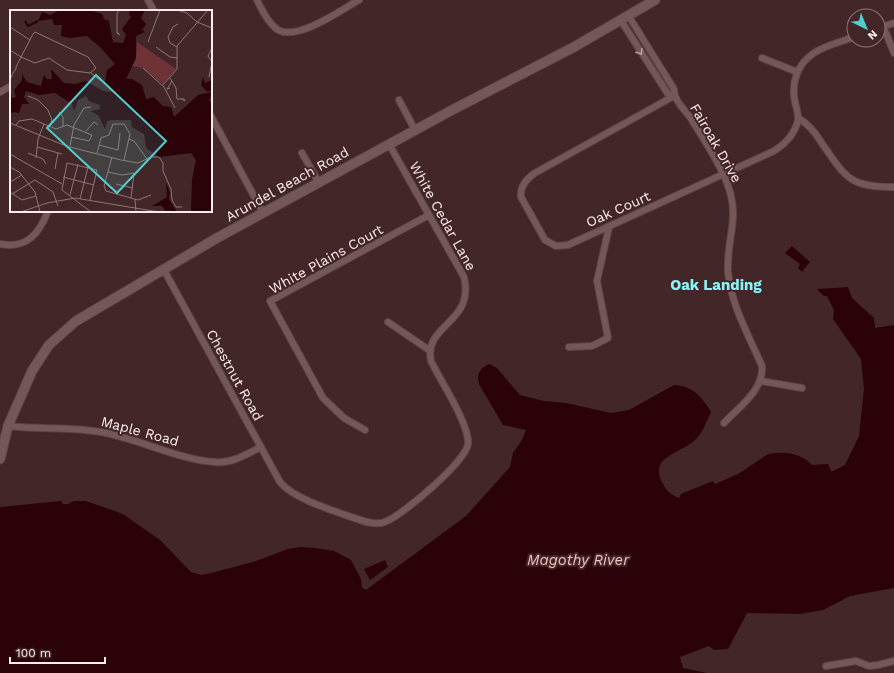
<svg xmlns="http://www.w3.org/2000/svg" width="894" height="673" font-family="'Work Sans',sans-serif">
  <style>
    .water { fill: #2c0209 }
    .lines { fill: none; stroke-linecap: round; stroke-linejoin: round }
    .street-casing { stroke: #5b4446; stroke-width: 8 }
    .secondary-casing { stroke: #5b4446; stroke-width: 11 }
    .street { stroke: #765758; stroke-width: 6 }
    .secondary { stroke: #765758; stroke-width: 9 }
    .oneway { stroke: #baa2a2 }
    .labels { text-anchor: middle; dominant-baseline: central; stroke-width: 4; stroke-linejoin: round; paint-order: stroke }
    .street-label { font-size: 14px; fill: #fdeded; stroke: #422628 }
    .neighbourhood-label { font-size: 15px; font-weight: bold; fill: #89f4f5; stroke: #422628 }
    .water-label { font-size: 15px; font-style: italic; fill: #fcbfc1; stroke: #422628 }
    .inset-river { fill: none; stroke: #2c0209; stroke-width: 2 }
    .inset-road { fill: none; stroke: #8d7677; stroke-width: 1 }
    .view { fill: #52cdce; fill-opacity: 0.15; stroke: #52cdce; stroke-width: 2 }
    .inset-edge { fill: none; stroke: #fdeded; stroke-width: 2 }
  </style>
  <rect width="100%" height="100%" fill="#422628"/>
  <g class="water">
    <path d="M 792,246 L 810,262 L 802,272 L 798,268 L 800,264 L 785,253 Z"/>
    <path d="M 848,287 L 852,298 L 874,318 L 875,328 L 894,325 L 894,588 L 850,596 L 823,610 L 799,614 L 747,613 L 728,649 L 714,650 L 709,646 L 680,657 L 683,668 L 707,673 L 0,673 L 0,507 L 61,501 L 63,504 L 68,504 L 74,501 L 86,501 L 123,514 L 160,540 L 191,572 L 201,575 L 211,573 L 253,562 L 288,549 L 301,547 L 314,548 L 334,551 L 351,560 L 361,579 L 362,588 L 366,590 L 466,516 L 510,467 L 513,453 L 522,440 L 526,430 L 503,425 L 479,384 C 476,375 480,368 489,364 L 497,368 L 520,395 L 544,401 L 566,403 L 611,413 L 629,410 L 674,385 C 693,386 702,397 711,412 C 707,420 703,432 696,439 C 684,452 650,456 661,480 C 665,489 669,494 679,498 L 681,494 L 713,481 L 715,484 L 738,474 L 768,454 C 784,451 801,453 812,465 L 828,464 L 831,471 L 833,471 L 845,465 L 859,436 L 864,389 L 861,359 L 833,319 L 834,310 L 827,296 L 824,296 L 817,289 Z"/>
    <path d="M 385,560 L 388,567 L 370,580 L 364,569 Z"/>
  </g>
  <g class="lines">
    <defs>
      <g id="street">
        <path d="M 148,0 L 154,11"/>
        <path d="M 257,0 C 262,10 268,23 278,30 C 298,41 341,10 359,0"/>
        <path d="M 628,15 L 674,89 C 674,102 687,111 693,122 C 705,141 719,162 727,183 C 741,219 726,238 728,272 C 731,305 749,336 762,366 C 764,390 739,407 724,423"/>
        <path d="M 620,19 L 668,94 L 674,96"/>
        <path d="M 883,26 L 894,53"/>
        <path d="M 878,28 L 894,23"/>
        <path d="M 762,58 L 797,72"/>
        <path d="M 0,92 L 11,86"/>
        <path d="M 674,96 L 535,173 C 526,179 520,186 521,197 L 545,240 L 556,246 L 568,245 L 774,151 C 785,144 795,134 798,120 C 799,115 796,107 795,102 C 791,83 797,64 814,53 C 826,45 841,42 854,37"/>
        <path d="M 399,100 L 415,130"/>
        <path d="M 211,116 L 263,213"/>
        <path d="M 798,118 C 809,124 815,132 821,142 C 846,178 849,187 894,187"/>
        <path d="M 302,153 L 319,183"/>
        <path d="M 0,244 C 27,249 39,234 48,211"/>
        <path d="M 164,270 L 280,482 C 294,500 341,513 363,521 C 371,523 379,525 387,521 C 404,514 466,461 468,444 C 470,425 440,380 431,361 C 423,324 475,324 464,277 L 389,144"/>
        <path d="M 388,322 L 429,350"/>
        <path d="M 569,347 L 592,346 L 608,338 L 597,281 L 609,227"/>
        <path d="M 761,381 L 802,388"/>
        <path d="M 8,426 C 41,430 73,426 106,433 C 141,440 180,460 215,462 C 231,464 247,454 261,447"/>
        <path d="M 365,430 L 344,418 L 323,398 L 270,301 L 429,215"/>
        <path d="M 826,666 L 856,661 L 869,666 L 878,665 L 894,661"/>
      </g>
      <path id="secondary" d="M 0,459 L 8,426 L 32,371 L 49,345 L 76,321 L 217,238 L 454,109 L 574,47 L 655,0"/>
    </defs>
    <use href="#street" class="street-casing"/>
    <use href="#secondary" class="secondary-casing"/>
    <use href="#street" class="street"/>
    <use href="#secondary" class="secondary"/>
  </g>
  <defs><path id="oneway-chevron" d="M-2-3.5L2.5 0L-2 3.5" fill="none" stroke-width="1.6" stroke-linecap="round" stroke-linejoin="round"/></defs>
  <use class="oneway" href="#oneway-chevron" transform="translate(640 52) rotate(58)"/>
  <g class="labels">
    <g class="street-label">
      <text transform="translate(716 143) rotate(60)">Fairoak Drive</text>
      <text transform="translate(287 184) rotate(-29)">Arundel Beach Road</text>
      <text transform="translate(618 209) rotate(-24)">Oak Court</text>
      <text transform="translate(443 216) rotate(61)">White Cedar Lane</text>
      <text transform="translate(326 259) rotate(-29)">White Plains Court</text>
      <text transform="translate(235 375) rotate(61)">Chestnut Road</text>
      <text transform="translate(140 431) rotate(15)">Maple Road</text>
    </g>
    <g class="neighbourhood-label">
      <text x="716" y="285">Oak Landing</text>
    </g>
    <g class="water-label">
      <text x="578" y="560">Magothy River</text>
    </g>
  </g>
  <g transform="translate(10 10)">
    <rect width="202" height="202" fill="#422628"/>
    <path d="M 127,32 L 166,59 L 153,74 L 133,58 L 122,56 L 126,48 Z" fill="#6f3237"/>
    <path d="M 50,0 L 80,0 L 92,4 L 94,9 L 99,11 L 103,32 L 113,33 L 116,25 L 112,19 L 121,7 L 119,5 L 120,0 L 135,0 L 131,8 L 136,14 L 132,20 L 135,22 L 126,26 L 126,48 L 116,69 L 122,69 L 132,75 L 136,89 L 144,87 L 153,96 L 161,97 L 164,107 L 188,85 L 202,82 L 199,91 L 202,92 L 202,202 L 181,202 L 182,169 L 186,150 L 181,143 L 149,147 L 136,138 L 134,124 L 122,117 L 121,110 L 101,110 L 97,111 L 95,119 L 89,106 L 81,101 L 90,99 L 90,95 L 79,91 L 76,86 L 68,90 L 64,101 L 62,94 L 45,83 L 29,85 L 16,81 L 14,87 L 19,94 L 12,94 L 9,103 L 4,102 L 0,104 L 0,85 L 2,88 L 6,87 L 4,80 L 12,70 L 12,64 L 17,72 L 31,76 L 34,65 L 37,69 L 42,69 L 41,59 L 54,73 L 65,74 L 76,71 L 93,81 L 102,82 L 95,72 L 97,60 L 105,54 L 91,38 L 77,26 L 59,28 L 51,26 L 52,15 L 44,15 L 42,9 L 28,11 L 32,2 L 40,5 ZM 193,67 L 195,73 L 202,70 L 202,80 L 197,82 L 191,75 ZM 156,173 L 160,182 L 159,189 L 167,202 L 156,202 L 152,196 L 142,196 L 157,187 Z" fill="#2c0209"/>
    <path class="inset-river" d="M 15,11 L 18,16 L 28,11"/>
    <path class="inset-road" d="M 167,0 L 177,3 L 187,12 L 202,18M 0,17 L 20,30M 107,22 L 110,25 L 107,23 L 107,4 L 109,0M 138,32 L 150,0M 146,37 L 160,47 L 167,48M 167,37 L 160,33 L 158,27 L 163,17 L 168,14M 0,40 L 11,47 L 25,53 L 39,48 L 57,60 L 80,63 L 86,58 L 78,47 L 25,22 L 23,24 L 11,47 L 6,57 L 6,59 L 3,63 L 0,70M 133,58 L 154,77 L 165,98M 81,63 L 91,71M 199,67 L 202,52 L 198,46 L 202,38M 160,68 L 166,78 L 167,89 L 174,89 L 175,91 L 172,89M 152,76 L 167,59 L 167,36 L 198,0M 160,78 L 157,79 L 162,71M 18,86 L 28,90 L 38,100 L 42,110 L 40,117M 49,102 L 53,107 L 53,116M 0,113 L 56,136 L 111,150 L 128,153 L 141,147 L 149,147 L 153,153 L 153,161 L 161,179 L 162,190 L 166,197 L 172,197M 6,115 L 9,111 L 22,109 L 46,119 L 57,115 L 82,125 L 79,131 L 61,127M 76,121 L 84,112 L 88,115M 119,129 L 124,131 L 137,149M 89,135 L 108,140 L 110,123M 60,136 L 64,115 L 74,98 L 81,97M 27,137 L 52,144M 18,143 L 33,149 L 36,154M 87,143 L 91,128 L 99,125 L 103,114 L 114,114 L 120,124 L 114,150M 0,144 L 52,174M 102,147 L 94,176 L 96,181 L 128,190 L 141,185M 26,148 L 28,129 L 34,114M 0,157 L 9,162 L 25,182 L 30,202M 45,159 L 48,143M 98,162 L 112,165 L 124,163 L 121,188M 53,167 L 84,175M 0,172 L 12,165M 106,174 L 123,178M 0,182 L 12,190 L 26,186M 2,184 L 25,170 L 43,182 L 48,196M 60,185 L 68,154M 70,189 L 78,157M 125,189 L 126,202M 80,190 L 87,160 L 57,153 L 52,180 L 81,202M 11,202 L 37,193 L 65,188 L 149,202"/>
    <path class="view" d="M 86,65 L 156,131 L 107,183 L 37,118 Z"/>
    <rect width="202" height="202" class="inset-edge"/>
  </g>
  <g transform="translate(866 28) rotate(137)"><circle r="19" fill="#422628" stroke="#8d7677"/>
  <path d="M0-3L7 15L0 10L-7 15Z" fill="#52cdce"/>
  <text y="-6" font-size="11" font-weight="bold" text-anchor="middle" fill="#fdeded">N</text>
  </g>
  <path d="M10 657v6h95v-6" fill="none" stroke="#fdeded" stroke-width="2"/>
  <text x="16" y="657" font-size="12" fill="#fdeded" stroke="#422628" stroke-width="3" paint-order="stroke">100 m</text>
</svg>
